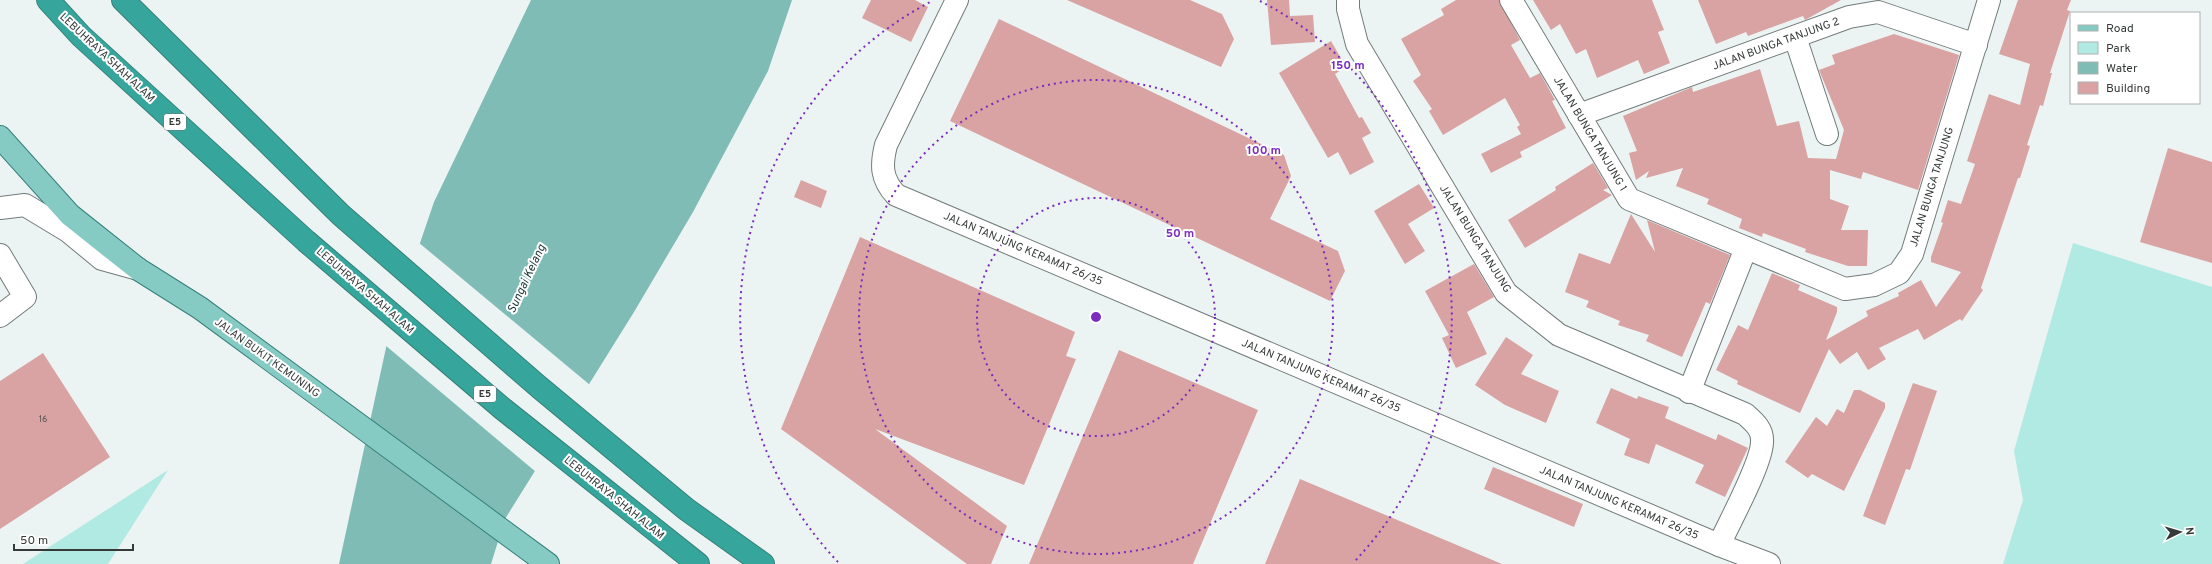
<svg xmlns="http://www.w3.org/2000/svg" width="2212" height="564" font-family="Overpass,sans-serif">
  <style>
    .green { fill: #b0eae3 }
    .water { fill: #7fbcb5 }
    .pier { fill: #ecf4f3 }
    .building { fill: #d9a3a3 }
    .lines { fill: none; stroke-linecap: round; stroke-linejoin: round }
    .minor-casing { stroke: #737b7a; stroke-width: 24 }
    .major-casing { stroke: #368079; stroke-width: 24 }
    .highway-casing { stroke: #368079; stroke-width: 24 }
    .minor { stroke: #fff; stroke-width: 22 }
    .major { stroke: #86cac4; stroke-width: 22 }
    .highway { stroke: #36a69c; stroke-width: 22 }
    .ring { fill: none; stroke: #7b2cbf; stroke-width: 2; stroke-dasharray: 2 4 }
    .labels { text-anchor: middle; dominant-baseline: central; stroke-width: 4; stroke-linejoin: round; paint-order: stroke }
    .number-label { font-size: 9px; fill: #5e5453 }
    .shield { fill: #fff; stroke: #727474; stroke-width: 1 }
    .shield-label { font-size: 10px; font-weight: bold; fill: #353938 }
    .street-label { font-size: 11px; fill: #353938; stroke: #fff }
    .water-label { font-size: 12px; font-style: italic; fill: #173633; stroke: #fff }
    .centre { fill: #7b2cbf; stroke: #fff; stroke-width: 2 }
    .ring-label { font-size: 12px; text-anchor: middle; font-weight: bold; fill: #7b2cbf; stroke: #fff; stroke-width: 4; stroke-linejoin: round; paint-order: stroke }
  </style>
  <rect width="100%" height="100%" fill="#ecf4f3"/>
  <g class="green">
    <path d="M 2073,243 L 2212,287 L 2212,564 L 2003,564 L 2023,500 L 2014,451 Z"/>
    <path d="M 168,470 L 108,564 L 23,564 Z"/>
  </g>
  <path class="water" d="M 531,0 L 792,0 L 768,71 L 693,212 L 634,312 L 505,519 L 491,564 L 339,564 L 389,334 L 434,202 Z"/>
  <path class="pier" d="M 418,242 L 590,385 L 536,472 L 385,345 Z"/>
  <g class="building">
    <path d="M 871,0 L 915,0 L 928,7 L 911,42 L 862,18 Z"/>
    <path d="M 1067,0 L 1190,0 L 1222,14 L 1234,39 L 1221,67 Z"/>
    <path d="M 1267,0 L 1289,0 L 1290,16 L 1313,15 L 1315,42 L 1271,45 Z"/>
    <path d="M 1456,0 L 1499,0 L 1520,40 L 1511,45 L 1530,78 L 1540,73 L 1555,100 L 1552,101 L 1566,128 L 1520,152 L 1522,157 L 1491,173 L 1481,154 L 1521,134 L 1517,127 L 1520,125 L 1505,98 L 1443,135 L 1429,111 L 1432,109 L 1413,81 L 1421,75 L 1401,39 L 1444,15 L 1441,9 Z"/>
    <path d="M 1533,0 L 1652,0 L 1664,30 L 1658,32 L 1670,63 L 1644,74 L 1638,60 L 1597,78 L 1586,49 L 1576,54 L 1560,24 L 1551,30 Z"/>
    <path d="M 1698,0 L 1841,0 L 1805,20 L 1803,16 L 1748,36 L 1746,32 L 1716,44 Z"/>
    <path d="M 2018,0 L 2071,0 L 2067,10 L 2070,11 L 2050,73 L 2052,73 L 2043,106 L 2040,105 L 2027,145 L 2030,146 L 2020,178 L 2018,178 L 1981,288 L 1983,290 L 1962,321 L 1960,319 L 1924,340 L 1918,329 L 1879,348 L 1886,359 L 1868,370 L 1857,352 L 1840,364 L 1829,349 L 1800,413 L 1737,384 L 1738,381 L 1716,370 L 1738,325 L 1748,330 L 1772,273 L 1800,285 L 1798,290 L 1837,307 L 1837,312 L 1826,340 L 1868,316 L 1866,311 L 1899,296 L 1898,293 L 1921,280 L 1936,307 L 1961,272 L 1931,262 L 1931,257 L 1943,223 L 1941,222 L 1948,200 L 1961,204 L 1975,164 L 1967,161 L 1989,94 L 2020,105 L 2030,64 L 1999,54 Z"/>
    <path d="M 999,19 L 1284,155 L 1291,176 L 1270,219 L 1338,251 L 1345,271 L 1330,301 L 950,121 Z"/>
    <path d="M 1894,34 L 1959,55 L 1918,190 L 1863,172 L 1861,179 L 1830,170 L 1830,199 L 1849,206 L 1841,230 L 1868,230 L 1867,266 L 1848,266 L 1805,252 L 1806,249 L 1763,233 L 1762,237 L 1739,228 L 1742,219 L 1707,204 L 1709,199 L 1676,186 L 1683,168 L 1646,178 L 1649,171 L 1636,180 L 1629,153 L 1637,151 L 1623,116 L 1692,87 L 1693,92 L 1760,69 L 1777,126 L 1799,121 L 1808,158 L 1836,159 L 1844,130 L 1819,70 L 1835,64 L 1832,55 Z"/>
    <path d="M 1331,41 L 1346,67 L 1335,74 L 1359,118 L 1362,117 L 1371,133 L 1362,138 L 1374,162 L 1350,175 L 1338,152 L 1328,158 L 1279,73 Z"/>
    <path d="M 2168,148 L 2212,162 L 2212,263 L 2140,242 Z"/>
    <path d="M 1593,163 L 1608,188 L 1603,190 L 1612,195 L 1525,248 L 1508,220 L 1556,190 L 1555,187 Z"/>
    <path d="M 801,180 L 827,191 L 821,208 L 794,197 Z"/>
    <path d="M 1419,184 L 1434,208 L 1408,224 L 1425,251 L 1405,264 L 1374,211 Z"/>
    <path d="M 1631,214 L 1655,252 L 1647,220 L 1730,255 L 1710,304 L 1706,302 L 1682,357 L 1646,341 L 1649,335 L 1618,325 L 1620,321 L 1586,307 L 1589,301 L 1565,292 L 1579,253 L 1610,264 Z"/>
    <path d="M 860,237 L 1075,332 L 1066,356 L 1076,359 L 1024,485 L 875,429 L 1007,526 L 991,564 L 967,564 L 781,429 Z"/>
    <path d="M 1474,264 L 1494,297 L 1467,312 L 1487,354 L 1456,368 L 1442,338 L 1449,335 L 1425,291 Z"/>
    <path d="M 1506,337 L 1533,355 L 1521,374 L 1559,391 L 1546,423 L 1505,405 L 1475,385 Z"/>
    <path d="M 1119,350 L 1258,410 L 1193,564 L 1029,564 Z"/>
    <path d="M 43,353 L 110,457 L 0,529 L 0,381 Z"/>
    <path d="M 1913,383 L 1937,391 L 1910,470 L 1906,469 L 1885,525 L 1863,516 Z"/>
    <path d="M 1611,388 L 1637,399 L 1638,396 L 1669,407 L 1665,418 L 1716,440 L 1718,434 L 1748,448 L 1725,497 L 1695,483 L 1704,465 L 1656,444 L 1649,464 L 1624,455 L 1630,439 L 1596,423 Z"/>
    <path d="M 1854,390 L 1860,390 L 1885,403 L 1885,408 L 1844,491 L 1812,474 L 1808,478 L 1785,462 L 1816,417 L 1827,426 L 1837,409 L 1844,413 Z"/>
    <path d="M 1493,467 L 1583,504 L 1574,527 L 1484,489 Z"/>
    <path d="M 1300,479 L 1502,564 L 1265,564 Z"/>
  </g>
  <g class="lines">
    <defs>
      <g id="minor">
        <path d="M 957,0 L 886,145 C 881,165 881,179 896,195 L 1719,545 L 1769,564"/>
        <path d="M 1348,0 L 1348,9 L 1357,44 L 1506,293 L 1559,335 L 1745,414 C 1754,422 1763,429 1762,442 C 1762,463 1729,523 1719,545"/>
        <path d="M 1511,0 L 1629,199 L 1845,289 L 1874,285 L 1899,273 L 1912,254 L 1989,0"/>
        <path d="M 1795,37 L 1827,134"/>
        <path d="M 1579,115 L 1849,17 L 1878,12 L 1976,45"/>
        <path d="M 0,208 L 25,205 L 68,231 L 102,259 L 138,269"/>
        <path d="M 0,255 L 25,297 L 0,316"/>
        <path d="M 1689,392 L 1746,248"/>
      </g>
      <path id="major" d="M 0,137 L 70,215 L 138,269 L 200,308 L 548,564"/>
      <g id="highway">
        <path d="M 48,0 L 81,36 L 306,241 L 503,409 L 698,564"/>
        <path d="M 123,0 L 341,215 L 539,387 L 686,509 L 763,564"/>
      </g>
    </defs>
    <use href="#minor" class="minor-casing"/>
    <use href="#major" class="major-casing"/>
    <use href="#highway" class="highway-casing"/>
    <use href="#minor" class="minor"/>
    <use href="#major" class="major"/>
    <use href="#highway" class="highway"/>
  </g>
  <g class="ring">
    <circle cx="1096" cy="317" r="119"/>
    <circle cx="1096" cy="317" r="237"/>
    <path d="M838 562A356 356 0 0 1 932 1M1260 1A356 356 0 0 1 1354 562"/>
  </g>
  <g class="labels">
    <g class="number-label">
      <text x="43" y="419">16</text>
    </g>
    <g class="shield">
      <rect x="164" y="114" width="22" height="16" rx="3"/>
      <rect x="474" y="386" width="22" height="16" rx="3"/>
    </g>
    <g class="shield-label">
      <text x="175" y="122">E5</text>
      <text x="485" y="394">E5</text>
    </g>
    <g class="street-label">
      <text transform="translate(1776 44) rotate(-20)">JALAN BUNGA TANJUNG 2</text>
      <text transform="translate(107 58) rotate(43)">LEBUHRAYA SHAH ALAM</text>
      <text transform="translate(1590 134) rotate(59)">JALAN BUNGA TANJUNG 1</text>
      <text transform="translate(1932 187) rotate(-73)">JALAN BUNGA TANJUNG</text>
      <text transform="translate(1475 239) rotate(58)">JALAN BUNGA TANJUNG</text>
      <text transform="translate(1023 249) rotate(23)">JALAN TANJUNG KERAMAT 26/35</text>
      <text transform="translate(365 291) rotate(41)">LEBUHRAYA SHAH ALAM</text>
      <text transform="translate(267 358) rotate(36)">JALAN BUKIT KEMUNING</text>
      <text transform="translate(1321 376) rotate(23)">JALAN TANJUNG KERAMAT 26/35</text>
      <text transform="translate(614 498) rotate(39)">LEBUHRAYA SHAH ALAM</text>
      <text transform="translate(1619 503) rotate(23)">JALAN TANJUNG KERAMAT 26/35</text>
    </g>
    <g class="water-label">
      <text transform="translate(527 279) rotate(-65)">Sungai Kelang</text>
    </g>
  </g>
  <circle cx="1096" cy="317" r="6" class="centre"/>
  <g class="ring-label">
    <text x="1348" y="69">150 m</text>
    <text x="1264" y="154">100 m</text>
    <text x="1180" y="237">50 m</text>
  </g>
  <rect x="2070" y="12" width="130" height="92" fill="#ffffff" stroke="#aeb0af"/>
  <rect x="2078" y="25" width="20" height="6" fill="#86cac4" stroke="#aeb0af"/>
  <text x="2106" y="32" font-size="12" fill="#353938">Road</text>
  <rect x="2078" y="42" width="20" height="12" fill="#b0eae3" stroke="#aeb0af"/>
  <text x="2106" y="52" font-size="12" fill="#353938">Park</text>
  <rect x="2078" y="62" width="20" height="12" fill="#7fbcb5" stroke="#aeb0af"/>
  <text x="2106" y="72" font-size="12" fill="#353938">Water</text>
  <rect x="2078" y="82" width="20" height="12" fill="#d9a3a3" stroke="#aeb0af"/>
  <text x="2106" y="92" font-size="12" fill="#353938">Building</text>
  <g transform="translate(2180 532) rotate(85)" stroke="#ffffff" stroke-width="3" paint-order="stroke">
  <path d="M0-3L7 15L0 10L-7 15Z" fill="#353938"/>
  <text y="-6" font-size="11" font-weight="bold" text-anchor="middle" fill="#353938">N</text>
  </g>
  <path d="M14 544v6h119v-6" fill="none" stroke="#353938" stroke-width="2"/>
  <text x="20" y="544" font-size="12" fill="#353938" stroke="#ffffff" stroke-width="3" paint-order="stroke">50 m</text>
</svg>
